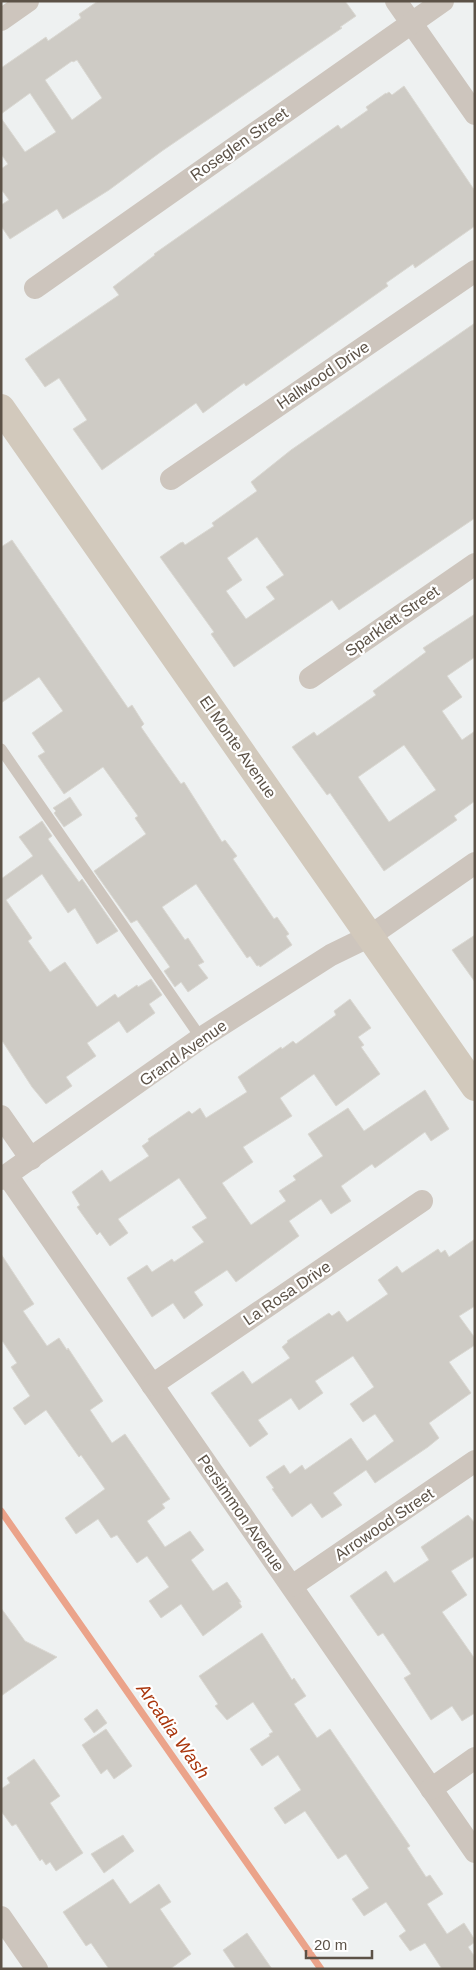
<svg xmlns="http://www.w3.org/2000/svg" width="476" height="1970" font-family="Helvetica,sans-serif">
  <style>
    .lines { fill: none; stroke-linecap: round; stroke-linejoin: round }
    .stream { stroke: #eba38a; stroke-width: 7 }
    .building { fill: #cecbc5; stroke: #dad8d2; fill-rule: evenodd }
    .lane { stroke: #cdc5bd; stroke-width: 11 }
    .street { stroke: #cdc5bd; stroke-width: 22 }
    .secondary { stroke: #d2c9bc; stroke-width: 28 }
    .labels { text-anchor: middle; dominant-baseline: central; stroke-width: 4.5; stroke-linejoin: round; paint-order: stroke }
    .street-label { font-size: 16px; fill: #5c5247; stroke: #fff }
    .water-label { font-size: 18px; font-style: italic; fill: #a9360d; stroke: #fff }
  </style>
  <rect width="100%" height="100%" fill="#eef1f1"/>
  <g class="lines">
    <path class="stream" d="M 1,1511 L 321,1969"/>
  </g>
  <g class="building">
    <path d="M 98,1 L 345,1 L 356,16 L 340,27 L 342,28 L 162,151 L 109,190 L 63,219 L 57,209 L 10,239 L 1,226 L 1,205 L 9,200 L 1,189 L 1,169 L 8,164 L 1,154 L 1,118 L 25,152 L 56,132 L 30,93 L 1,114 L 1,68 L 46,37 L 48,41 L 81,18 L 79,14 ZM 77,60 L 102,98 L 72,120 L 45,80 L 72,61 L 73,62 Z"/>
    <path d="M 404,86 L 475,191 L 475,226 L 415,268 L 413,264 L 386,283 L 388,286 L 246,386 L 244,383 L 203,413 L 196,403 L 102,470 L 73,429 L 87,420 L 59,378 L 45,387 L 25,359 L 119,295 L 113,287 L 155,255 L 154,254 L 338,125 L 341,129 L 368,110 L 366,107 L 386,93 L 386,94 L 389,92 L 392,95 Z"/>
    <path d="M 475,323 L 475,518 L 339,610 L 332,600 L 234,667 L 211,634 L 214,632 L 160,557 L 180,543 L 183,542 L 185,545 L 214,526 L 212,523 L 257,491 L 251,482 L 291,450 ZM 257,537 L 284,575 L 266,587 L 275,599 L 246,619 L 226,591 L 242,580 L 227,558 Z"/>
    <path d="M 12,540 L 128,708 L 132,705 L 144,724 L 141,727 L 152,743 L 181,784 L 184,782 L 222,842 L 225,840 L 237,856 L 233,859 L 274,919 L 277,917 L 289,934 L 286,936 L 292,945 L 260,967 L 259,965 L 257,966 L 250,956 L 247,958 L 196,884 L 162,907 L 185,940 L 188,938 L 204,962 L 198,965 L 208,978 L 188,992 L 181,982 L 175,987 L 164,971 L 170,967 L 137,920 L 131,923 L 94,871 L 146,834 L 135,818 L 138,816 L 103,767 L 64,794 L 38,756 L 45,752 L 32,733 L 63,711 L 39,677 L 1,703 L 1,547 Z"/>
    <path d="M 475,614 L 475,657 L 447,676 L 462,697 L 442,711 L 462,740 L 475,731 L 475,801 L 454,816 L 457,820 L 384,871 L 330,793 L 327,795 L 292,747 L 314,732 L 317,736 L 376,695 L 373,691 L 426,652 L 423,648 ZM 404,745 L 436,790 L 389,822 L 358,777 Z"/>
    <path d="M 70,797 L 82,815 L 64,827 L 54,813 L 56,811 L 53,808 Z"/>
    <path d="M 42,821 L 52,836 L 48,839 L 79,882 L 82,879 L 118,931 L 97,944 L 75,908 L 68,913 L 42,874 L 6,900 L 32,938 L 28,941 L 50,972 L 65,962 L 97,1007 L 115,994 L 118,998 L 137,985 L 138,987 L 151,979 L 162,995 L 149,1004 L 155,1013 L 127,1033 L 119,1021 L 87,1043 L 96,1056 L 66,1077 L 72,1086 L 46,1104 L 32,1087 L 1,1039 L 1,879 L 33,856 L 19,837 Z"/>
    <path d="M 475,935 L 475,982 L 452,950 Z"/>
    <path d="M 350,999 L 371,1028 L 358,1037 L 364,1045 L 361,1047 L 380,1074 L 336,1106 L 314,1074 L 280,1098 L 292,1116 L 243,1147 L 253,1162 L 222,1183 L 251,1225 L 286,1201 L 279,1191 L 296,1180 L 293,1176 L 323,1156 L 308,1134 L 348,1108 L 364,1131 L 425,1090 L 449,1129 L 431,1141 L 425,1132 L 375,1168 L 372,1164 L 341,1186 L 351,1201 L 331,1214 L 321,1199 L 289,1221 L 299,1236 L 236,1282 L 227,1270 L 194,1292 L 203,1305 L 184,1319 L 173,1303 L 152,1317 L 127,1278 L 147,1265 L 152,1272 L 172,1259 L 174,1262 L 204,1242 L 192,1227 L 207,1218 L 179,1178 L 118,1219 L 128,1233 L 110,1246 L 100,1232 L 97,1235 L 77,1207 L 80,1205 L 72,1192 L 102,1170 L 110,1182 L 149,1156 L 142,1146 L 149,1141 L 148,1139 L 189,1111 L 192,1114 L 200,1108 L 206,1118 L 247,1092 L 238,1077 L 281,1047 L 282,1049 L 293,1041 L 296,1044 L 336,1015 L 334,1011 Z"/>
    <path d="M 475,1239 L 475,1306 L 459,1316 L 475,1338 L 475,1345 L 449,1362 L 471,1393 L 429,1423 L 439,1438 L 428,1447 L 375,1483 L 366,1470 L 333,1493 L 342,1505 L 322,1518 L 311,1503 L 292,1517 L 272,1489 L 274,1488 L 266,1477 L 284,1465 L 290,1474 L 302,1465 L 305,1470 L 351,1438 L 367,1461 L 394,1441 L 375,1414 L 363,1422 L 350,1404 L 374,1387 L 353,1356 L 315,1381 L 323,1393 L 299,1410 L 291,1398 L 258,1420 L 268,1434 L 250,1447 L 211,1393 L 243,1371 L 252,1384 L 290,1358 L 282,1347 L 288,1342 L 287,1341 L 329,1313 L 332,1316 L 339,1311 L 347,1322 L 388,1294 L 378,1280 L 397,1266 L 402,1273 L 438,1249 L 441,1253 L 445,1250 L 449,1257 Z"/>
    <path d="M 1,1254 L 34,1304 L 23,1311 L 47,1346 L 59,1338 L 67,1350 L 68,1348 L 103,1401 L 90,1410 L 112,1443 L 125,1434 L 170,1499 L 162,1504 L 165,1508 L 147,1521 L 165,1547 L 190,1531 L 204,1550 L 191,1560 L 213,1591 L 227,1582 L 241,1602 L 239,1602 L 242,1607 L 203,1636 L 181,1604 L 161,1618 L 149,1601 L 169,1587 L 147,1556 L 137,1563 L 117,1535 L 111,1538 L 98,1519 L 76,1534 L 65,1518 L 105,1489 L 81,1455 L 79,1457 L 46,1410 L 25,1425 L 13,1408 L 30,1396 L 11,1367 L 17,1363 L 1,1339 Z"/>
    <path d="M 468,1515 L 475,1523 L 475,1556 L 451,1571 L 467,1595 L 442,1612 L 475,1659 L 475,1713 L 462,1721 L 452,1706 L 431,1720 L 404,1678 L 411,1674 L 383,1633 L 378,1636 L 350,1596 L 386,1571 L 394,1583 L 429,1560 L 421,1547 Z"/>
    <path d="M 1,1608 L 25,1641 L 57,1657 L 1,1696 Z"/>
    <path d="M 262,1633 L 292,1680 L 294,1678 L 306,1696 L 294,1704 L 317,1738 L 330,1729 L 410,1846 L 407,1848 L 426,1877 L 430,1875 L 443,1894 L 427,1904 L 447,1934 L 464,1923 L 475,1940 L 475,1942 L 468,1947 L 475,1957 L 475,1969 L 442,1969 L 425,1943 L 410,1951 L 399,1936 L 406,1931 L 386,1902 L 364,1916 L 352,1899 L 369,1888 L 346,1854 L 338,1859 L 305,1811 L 285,1824 L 274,1808 L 301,1790 L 278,1755 L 262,1766 L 250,1749 L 270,1736 L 269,1734 L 273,1732 L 253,1702 L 227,1720 L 215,1706 L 218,1704 L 199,1676 Z"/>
    <path d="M 97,1709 L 107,1723 L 94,1733 L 84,1719 Z"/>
    <path d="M 106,1729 L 132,1766 L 114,1779 L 107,1769 L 101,1774 L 82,1745 Z"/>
    <path d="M 34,1759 L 60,1796 L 50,1803 L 83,1853 L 56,1871 L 50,1862 L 46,1865 L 42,1859 L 40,1861 L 16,1824 L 12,1826 L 1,1811 L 1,1789 L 10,1783 L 7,1778 Z"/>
    <path d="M 123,1835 L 134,1851 L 104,1873 L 91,1854 Z"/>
    <path d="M 113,1879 L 130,1904 L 159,1884 L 171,1902 L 160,1909 L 191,1954 L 170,1969 L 109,1969 L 91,1943 L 86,1946 L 63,1912 Z"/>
    <path d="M 247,1933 L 272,1969 L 236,1969 L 223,1950 Z"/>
  </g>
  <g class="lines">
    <path class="lane" d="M 1,749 L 201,1038"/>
    <g class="street">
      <path d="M 396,1 L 475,114"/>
      <path d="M 1,20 L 28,1"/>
      <path d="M 35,288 L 443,1"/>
      <path d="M 171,479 L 475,271"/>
      <path d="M 310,678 L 475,564"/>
      <path d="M 1,1116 L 31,1159"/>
      <path d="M 7,1175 L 475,1852"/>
      <path d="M 1,1179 L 201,1038 L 331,955 L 370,936 L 475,863"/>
      <path d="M 152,1385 L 422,1201"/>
      <path d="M 292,1586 L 475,1461"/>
      <path d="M 431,1789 L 475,1758"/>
      <path d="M 1,1917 L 37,1969"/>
    </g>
    <path class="secondary" d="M 1,408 L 475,1087"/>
  </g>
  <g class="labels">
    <g class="street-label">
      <text transform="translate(239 144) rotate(-35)">Roseglen Street</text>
      <text transform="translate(323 375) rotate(-34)">Hallwood Drive</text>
      <text transform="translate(392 621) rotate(-35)">Sparklett Street</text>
      <text transform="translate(238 747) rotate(55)">El Monte Avenue</text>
      <text transform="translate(183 1053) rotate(-35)">Grand Avenue</text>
      <text transform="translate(287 1293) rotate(-34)">La Rosa Drive</text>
      <text transform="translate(241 1513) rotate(55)">Persimmon Avenue</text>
      <text transform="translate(384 1524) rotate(-34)">Arrowood Street</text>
    </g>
    <g class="water-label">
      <text transform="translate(173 1731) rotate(55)">Arcadia Wash</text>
    </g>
  </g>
  <rect width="476" height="1970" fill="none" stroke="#5c5247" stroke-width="5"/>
  <path d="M306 1950v8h66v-8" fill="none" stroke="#5c5247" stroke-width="2.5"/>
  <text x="314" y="1950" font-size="15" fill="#5c5247" stroke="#ffffff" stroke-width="4" paint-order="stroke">20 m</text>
</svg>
